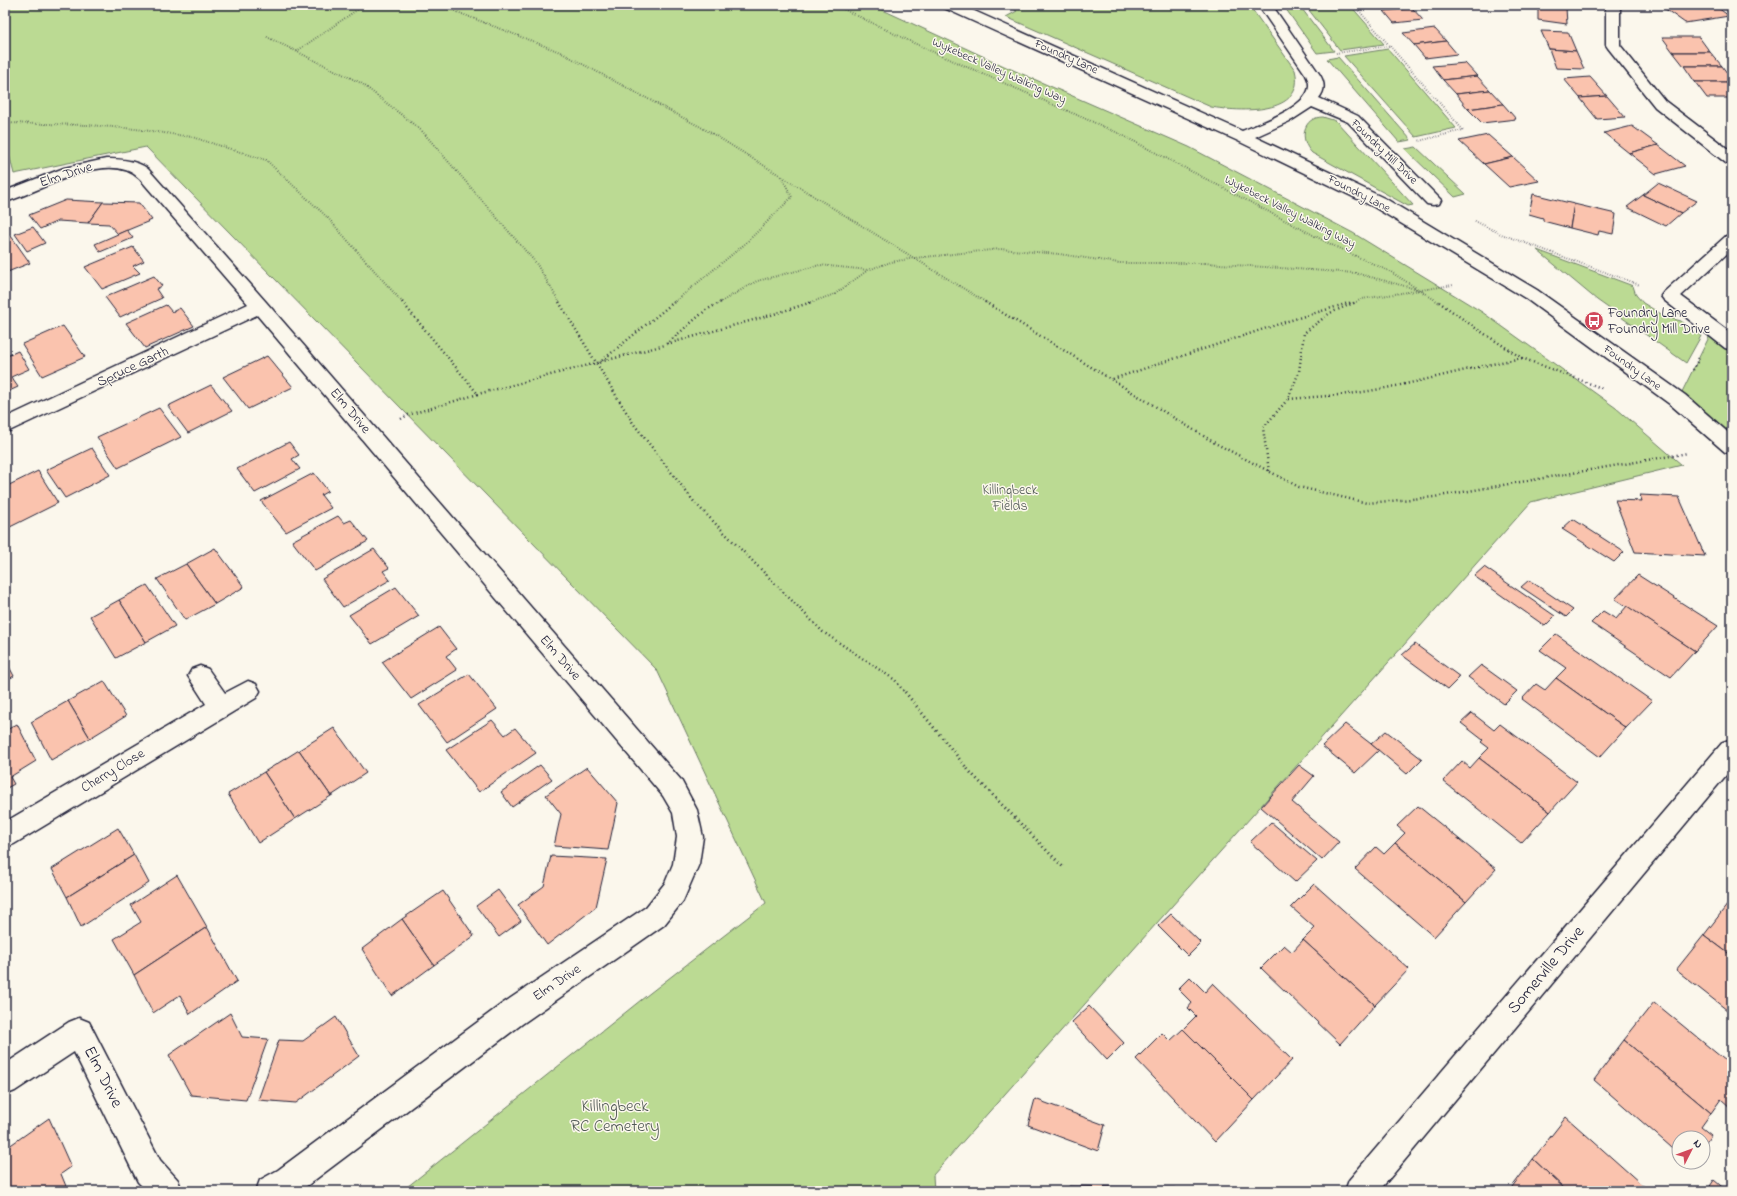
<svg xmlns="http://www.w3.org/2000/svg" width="1737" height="1196" font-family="'Indie Flower',sans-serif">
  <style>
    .green { fill: #bbda93; stroke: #6e7e67 }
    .building { fill: #fac3ae; stroke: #22223b }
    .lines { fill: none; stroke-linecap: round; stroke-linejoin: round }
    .minor-casing { stroke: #22223b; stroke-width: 3 }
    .path-far2 { stroke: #22223b; stroke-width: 2; stroke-dasharray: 0.5 2; stroke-linecap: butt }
    .path-far1 { stroke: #22223b; stroke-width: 2.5; stroke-dasharray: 1 3; stroke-linecap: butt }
    .path { stroke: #22223b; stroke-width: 3; stroke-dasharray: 1 3.5; stroke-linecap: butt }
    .minor { fill: #fbf7ec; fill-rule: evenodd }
    .labels { text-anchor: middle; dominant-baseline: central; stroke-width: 3; stroke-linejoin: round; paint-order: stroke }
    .far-street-label { font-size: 12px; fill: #22223b; stroke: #fbf7ec }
    .street-label { font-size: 14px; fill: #22223b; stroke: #fbf7ec }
    .poi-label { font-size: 14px; fill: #22223b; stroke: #fbf7ec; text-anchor: start }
    .park-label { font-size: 14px; fill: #505955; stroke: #fbf7ec }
    .near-street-label { font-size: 17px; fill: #22223b; stroke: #fbf7ec }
    .near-park-label { font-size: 17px; fill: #505955; stroke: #fbf7ec }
  </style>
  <rect width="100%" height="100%" fill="#fbf7ec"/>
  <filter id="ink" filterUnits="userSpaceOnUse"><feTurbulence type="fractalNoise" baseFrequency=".025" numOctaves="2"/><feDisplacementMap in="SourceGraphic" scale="8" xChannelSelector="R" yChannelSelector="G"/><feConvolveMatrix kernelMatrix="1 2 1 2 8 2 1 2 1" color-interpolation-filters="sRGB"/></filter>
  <g filter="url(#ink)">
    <g class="green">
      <path d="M 5,5 L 872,5 L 1004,66 L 1189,147 L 1353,233 L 1482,312 L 1616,408 L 1682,465 L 1531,502 L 933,1175 L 934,1191 L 402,1191 L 641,1000 L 766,903 L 657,670 L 146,147 L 14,174 L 5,139 Z"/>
      <path d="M 1009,5 L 1249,5 L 1295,70 C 1307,116 1239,112 1211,107 L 1006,17 L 1017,11 L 1008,6 Z"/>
      <path d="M 1283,5 L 1299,5 L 1334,51 L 1317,53 Z"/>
      <path d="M 1305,5 L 1350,5 L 1384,44 L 1340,50 Z"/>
      <path d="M 1388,49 L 1456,128 L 1416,137 L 1344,56 Z"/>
      <path d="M 1338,57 L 1411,140 L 1399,142 L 1327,59 Z"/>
      <path d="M 1323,117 L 1336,121 L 1413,205 L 1408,206 L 1312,153 C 1299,140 1302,117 1323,117 Z"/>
      <path d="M 1416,147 L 1466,194 L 1455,197 L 1405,149 Z"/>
      <path d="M 1537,250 L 1633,286 L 1636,295 L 1643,303 L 1666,317 L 1681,321 L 1701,336 L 1686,363 L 1597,300 Z"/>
      <path d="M 1713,329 L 1732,344 L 1732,447 L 1678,400 Z"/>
    </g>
    <g class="building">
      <path d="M 1379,5 L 1410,5 L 1412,8 L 1384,11 Z"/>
      <path d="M 1538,5 L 1566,8 L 1567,24 L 1538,20 Z"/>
      <path d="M 1543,5 L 1566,5 L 1566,8 Z"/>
      <path d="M 1680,5 L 1714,5 L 1729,16 L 1685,23 L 1664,8 Z"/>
      <path d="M 1412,8 L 1423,20 L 1394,23 L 1384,11 Z"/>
      <path d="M 1435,29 L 1446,41 L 1414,45 L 1403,33 Z"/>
      <path d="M 1541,31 L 1568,32 L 1576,51 L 1549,49 Z"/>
      <path d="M 1662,37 L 1699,37 L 1710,52 L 1673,52 Z"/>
      <path d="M 1446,41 L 1457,54 L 1425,58 L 1414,45 Z"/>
      <path d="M 1549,49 L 1576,51 L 1584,69 L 1556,68 Z"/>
      <path d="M 1673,52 L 1710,52 L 1722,66 L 1684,66 Z"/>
      <path d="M 1465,63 L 1477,76 L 1443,80 L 1432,66 Z"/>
      <path d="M 1684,66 L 1722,66 L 1732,80 L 1732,82 L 1695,82 Z"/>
      <path d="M 1477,76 L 1490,90 L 1456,94 L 1443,80 Z"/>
      <path d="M 1590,77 L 1607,96 L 1580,98 L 1564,79 Z"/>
      <path d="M 1695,82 L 1732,82 L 1732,98 L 1707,98 Z"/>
      <path d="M 1490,90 L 1503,104 L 1468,109 L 1456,94 Z"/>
      <path d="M 1607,96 L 1625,117 L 1597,119 L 1580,98 Z"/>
      <path d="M 1503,104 L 1516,119 L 1482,123 L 1468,109 Z"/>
      <path d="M 1632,126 L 1658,145 L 1629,153 L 1604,133 Z"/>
      <path d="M 1488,135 L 1513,157 L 1484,164 L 1459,141 Z"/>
      <path d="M 1658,145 L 1685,166 L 1656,174 L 1629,153 Z"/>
      <path d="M 1513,157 L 1539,181 L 1509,187 L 1484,164 Z"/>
      <path d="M 1658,183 L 1697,201 L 1681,213 L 1643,195 Z"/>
      <path d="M 1533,194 L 1574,204 L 1570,228 L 1543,221 L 1543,218 L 1529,214 Z"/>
      <path d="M 1643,195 L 1681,213 L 1666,226 L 1627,207 Z"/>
      <path d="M 66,200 L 103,202 L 88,223 L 58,221 L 40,229 L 29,215 Z"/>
      <path d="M 103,202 L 139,203 L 152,220 L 118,234 L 109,224 L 88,223 Z"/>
      <path d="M 1574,204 L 1616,214 L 1613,234 L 1599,231 L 1598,235 L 1570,228 Z"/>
      <path d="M 33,227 L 45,243 L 27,251 L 15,234 Z"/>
      <path d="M 127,230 L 133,238 L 100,252 L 95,244 Z"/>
      <path d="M 11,236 L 30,263 L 5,273 L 5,239 Z"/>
      <path d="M 133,247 L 144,261 L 133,266 L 140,273 L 102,289 L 85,267 Z"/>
      <path d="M 154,276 L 162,286 L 156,289 L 162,298 L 120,317 L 105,297 Z"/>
      <path d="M 166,305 L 172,312 L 180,308 L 194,326 L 145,348 L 126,323 Z"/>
      <path d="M 63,326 L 85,357 L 42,376 L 22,344 Z"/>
      <path d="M 18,351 L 29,369 L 11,377 L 18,387 L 5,393 L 5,357 Z"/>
      <path d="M 267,356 L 293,387 L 248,409 L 223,377 Z"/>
      <path d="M 211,385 L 232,411 L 188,433 L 168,406 Z"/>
      <path d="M 159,408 L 181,437 L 118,468 L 97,437 Z"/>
      <path d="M 289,442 L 299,455 L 292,459 L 300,469 L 255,493 L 237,469 Z"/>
      <path d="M 92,448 L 110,475 L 65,498 L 46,470 Z"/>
      <path d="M 38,471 L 58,503 L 8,528 L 5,523 L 5,487 Z"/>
      <path d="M 314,473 L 328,491 L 321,495 L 331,508 L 286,532 L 261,501 Z"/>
      <path d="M 1640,495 L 1679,497 L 1705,556 L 1635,552 L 1615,500 L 1642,501 Z"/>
      <path d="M 338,516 L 344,523 L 351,520 L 368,541 L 315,571 L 292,541 Z"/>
      <path d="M 1573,519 L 1624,552 L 1614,562 L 1562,529 Z"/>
      <path d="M 215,548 L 244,587 L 215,604 L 186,564 Z"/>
      <path d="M 374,549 L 389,568 L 383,571 L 390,580 L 343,607 L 322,579 Z"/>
      <path d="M 186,564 L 215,604 L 185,620 L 157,579 Z"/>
      <path d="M 1484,567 L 1555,616 L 1545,626 L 1474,576 Z"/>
      <path d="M 1638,575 L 1718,626 L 1695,651 L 1615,599 Z"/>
      <path d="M 1529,580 L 1573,610 L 1566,617 L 1521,587 Z"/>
      <path d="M 147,585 L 175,626 L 146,642 L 119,600 Z"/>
      <path d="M 396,587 L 419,616 L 372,644 L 349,615 Z"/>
      <path d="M 119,600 L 146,642 L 116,658 L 90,616 Z"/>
      <path d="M 1627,606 L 1695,651 L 1671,677 L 1591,623 L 1603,611 L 1616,619 Z"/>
      <path d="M 439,627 L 456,649 L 446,656 L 457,670 L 411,699 L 382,662 Z"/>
      <path d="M 1556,634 L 1652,701 L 1626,728 L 1556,678 L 1566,668 L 1540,650 Z"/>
      <path d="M 1415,644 L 1460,677 L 1448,689 L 1402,655 Z"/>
      <path d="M 5,659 L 14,676 L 5,681 Z"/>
      <path d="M 1481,665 L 1517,691 L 1504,704 L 1468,677 Z"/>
      <path d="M 469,674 L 497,709 L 447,742 L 419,705 Z"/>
      <path d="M 1556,678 L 1626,728 L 1600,757 L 1522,699 L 1536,684 L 1545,690 Z"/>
      <path d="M 104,681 L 126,716 L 90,738 L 68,701 Z"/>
      <path d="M 68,701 L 90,738 L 51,760 L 31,722 Z"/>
      <path d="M 1472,713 L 1494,730 L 1500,724 L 1577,782 L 1550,812 L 1479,758 L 1489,748 L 1481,742 L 1483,740 L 1461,723 Z"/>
      <path d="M 492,720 L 505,735 L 515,728 L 536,753 L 479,792 L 446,750 Z"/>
      <path d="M 17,724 L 36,761 L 10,777 L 14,784 L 5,789 L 5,731 Z"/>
      <path d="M 1345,724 L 1379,750 L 1355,773 L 1322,746 Z"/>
      <path d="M 334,728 L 366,773 L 331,796 L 299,750 Z"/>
      <path d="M 1386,731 L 1422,759 L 1407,774 L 1371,744 Z"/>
      <path d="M 299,750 L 331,796 L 295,819 L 264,772 Z"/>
      <path d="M 1479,758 L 1550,812 L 1521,843 L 1443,781 L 1462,761 L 1470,768 Z"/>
      <path d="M 540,765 L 552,779 L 512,807 L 501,792 Z"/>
      <path d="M 1299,765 L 1314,776 L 1292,802 L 1339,842 L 1322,860 L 1261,807 Z"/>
      <path d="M 587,767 L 618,803 L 608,850 L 554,846 L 561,814 L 546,795 Z"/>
      <path d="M 264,772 L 295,819 L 258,843 L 228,794 Z"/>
      <path d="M 1418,806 L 1496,869 L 1466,902 L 1395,843 L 1405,833 L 1397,826 Z"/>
      <path d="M 1271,822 L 1317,861 L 1295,882 L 1250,842 Z"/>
      <path d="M 118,828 L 134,855 L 67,897 L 52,869 Z"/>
      <path d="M 1395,843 L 1466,902 L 1434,937 L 1355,869 L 1376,847 L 1384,854 Z"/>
      <path d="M 134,855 L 149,883 L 81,927 L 67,897 Z"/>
      <path d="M 551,856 L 607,859 L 596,907 L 547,945 L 518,905 L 544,886 Z"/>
      <path d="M 177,875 L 207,927 L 134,975 L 114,939 L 141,922 L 131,905 Z"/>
      <path d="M 1314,884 L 1409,969 L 1375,1005 L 1303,940 L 1315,928 L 1291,907 Z"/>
      <path d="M 498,890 L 521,921 L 499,937 L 476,906 Z"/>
      <path d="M 443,891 L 474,936 L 434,965 L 402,919 Z"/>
      <path d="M 1731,900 L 1732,901 L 1732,956 L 1704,935 Z"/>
      <path d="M 1171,914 L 1201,943 L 1188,956 L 1158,926 Z"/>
      <path d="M 402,919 L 434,965 L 392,996 L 362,949 Z"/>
      <path d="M 207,927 L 237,981 L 190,1014 L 180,995 L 153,1013 L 134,975 Z"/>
      <path d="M 1704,935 L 1732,956 L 1732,1014 L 1676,970 Z"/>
      <path d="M 1303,940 L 1375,1005 L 1340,1044 L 1261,968 L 1284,945 L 1292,952 Z"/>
      <path d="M 1190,977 L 1205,992 L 1213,983 L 1292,1060 L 1254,1100 L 1183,1029 L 1196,1016 L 1188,1008 L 1192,1003 L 1178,989 Z"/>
      <path d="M 1654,1002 L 1732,1066 L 1731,1108 L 1721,1099 L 1711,1113 L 1624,1040 Z"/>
      <path d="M 1089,1006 L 1124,1043 L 1107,1060 L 1072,1022 Z"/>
      <path d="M 230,1013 L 242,1037 L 268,1039 L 246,1100 L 191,1095 L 169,1055 Z"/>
      <path d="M 336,1017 L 359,1056 L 296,1103 L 258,1100 L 279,1040 L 303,1041 Z"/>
      <path d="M 1183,1029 L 1254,1100 L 1215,1142 L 1136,1059 L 1162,1033 L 1170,1041 Z"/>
      <path d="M 1624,1040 L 1711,1113 L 1701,1127 L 1711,1135 L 1703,1147 L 1703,1138 L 1679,1138 L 1679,1154 L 1594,1080 Z"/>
      <path d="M 1035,1099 L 1105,1125 L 1098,1151 L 1028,1125 Z"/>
      <path d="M 1566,1117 L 1649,1191 L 1567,1191 L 1533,1159 Z"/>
      <path d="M 49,1118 L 71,1167 L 61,1174 L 68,1191 L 5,1191 L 5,1149 Z"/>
      <path d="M 1533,1159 L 1567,1191 L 1509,1191 Z"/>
      <path d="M 1714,1180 L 1727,1191 L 1707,1191 Z"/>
      <path d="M 1069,1186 L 1176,1188 L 1176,1191 L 1069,1191 Z"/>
    </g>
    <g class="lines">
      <defs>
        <g id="minor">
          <path d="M 942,5 L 961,5 L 1242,131 C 1259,124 1311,106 1309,84 C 1309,81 1307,78 1306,75 L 1258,5 L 1272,5 L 1320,75 C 1325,84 1325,90 1319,98 L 1358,116 L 1441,200 L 1439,204 L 1433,205 L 1427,204 L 1348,122 L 1312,107 L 1292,120 L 1255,137 L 1386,199 L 1537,290 L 1685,395 L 1732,436 L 1732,454 L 1725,452 L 1671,405 L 1525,298 L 1374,207 L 1236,140 L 944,8 Z"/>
          <path d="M 1606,5 L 1620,5 L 1620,45 L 1665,101 L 1732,152 L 1732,165 L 1726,163 L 1655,107 L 1608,48 L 1606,45 Z"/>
          <path d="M 106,159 C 120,159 137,160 148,169 L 266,302 L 681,780 L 697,810 L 703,837 L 699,864 L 683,901 L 664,925 L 522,1024 L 300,1191 L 256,1191 L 260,1180 L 278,1170 L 502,1004 L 646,907 L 665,883 L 673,864 L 677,837 L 673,813 L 663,796 L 257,315 L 5,433 L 5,418 L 248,304 L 140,179 C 108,147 40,193 5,202 L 5,191 L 64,168 Z"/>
          <path d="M 1732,235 L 1732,249 L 1681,296 L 1732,334 L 1732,350 L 1725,348 L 1664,300 L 1661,296 L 1664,292 L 1726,236 Z"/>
          <path d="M 200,666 L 208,669 L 225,693 L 248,681 L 256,684 L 260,691 L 256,698 L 14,844 L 5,848 L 5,822 L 206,704 L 188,676 L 192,669 Z"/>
          <path d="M 1732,739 L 1732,768 L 1379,1191 L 1345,1191 L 1349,1180 L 1723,742 Z"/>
          <path d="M 79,1018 L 89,1022 L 160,1160 L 178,1180 L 182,1191 L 147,1191 L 138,1182 L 74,1052 L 15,1091 L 5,1095 L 5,1064 L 69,1022 Z"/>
        </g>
      </defs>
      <use href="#minor" class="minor-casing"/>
      <g class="path-far2">
        <path d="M 439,5 L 560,52 L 708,131 L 987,303"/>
        <path d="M 835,5 L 924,48 L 1118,133 L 1336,247 L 1391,272 L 1440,303"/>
        <path d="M 1354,5 L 1463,130 L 1419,141"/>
        <path d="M 267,37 L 361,83 L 422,131 L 536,263 L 560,303"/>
        <path d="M 297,51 L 364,5"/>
        <path d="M 1336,53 L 1389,46"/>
        <path d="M 5,123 L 88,125 L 136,129 L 192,137 L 266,160 L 327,217 L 403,303"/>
        <path d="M 1475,221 L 1501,234 L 1640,285"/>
        <path d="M 673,303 L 746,243 L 792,197 L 781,176"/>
        <path d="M 719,303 L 757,281 L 820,265 L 868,270 L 891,262 L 915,258 L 1000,249 L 1059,254 L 1119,263 L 1205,263 L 1355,273 L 1420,290"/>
        <path d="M 809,303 L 835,294 L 868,270"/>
        <path d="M 1350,303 L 1352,302"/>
        <path d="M 1354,303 L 1362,299 L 1453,285"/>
      </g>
      <g class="path-far1">
        <path d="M 402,302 L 478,394"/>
        <path d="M 559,302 L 633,423 L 695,503 L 823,632 L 895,680 L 905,693"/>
        <path d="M 985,302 L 1215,443 L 1299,487 L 1367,503 L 1434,497 L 1688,453"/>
        <path d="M 1439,302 L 1474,327 L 1522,358 L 1604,389"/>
        <path d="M 667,344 L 771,315 L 812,302"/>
        <path d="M 599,363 L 674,302"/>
        <path d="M 1693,370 L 1699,358"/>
        <path d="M 1113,379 L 1288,321 L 1352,302"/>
        <path d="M 1289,399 C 1311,397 1334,396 1356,393 C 1412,385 1467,368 1522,358"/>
        <path d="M 401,419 L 408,415 L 478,394 L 665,345 L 706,310 L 721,302"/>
        <path d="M 1269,471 L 1263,428 L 1288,399 L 1299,372 L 1304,333 L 1330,313 L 1356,302"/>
      </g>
      <path class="path" d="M 905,692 L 970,772 L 1063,867"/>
      <use href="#minor" class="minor"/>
    </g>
  </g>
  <defs>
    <symbol id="bus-disc" viewBox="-11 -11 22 22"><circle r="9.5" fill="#d1495b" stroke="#fbf7ec"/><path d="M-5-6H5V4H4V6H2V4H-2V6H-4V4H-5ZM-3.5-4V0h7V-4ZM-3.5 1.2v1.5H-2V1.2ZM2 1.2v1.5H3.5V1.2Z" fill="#fff"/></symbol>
  </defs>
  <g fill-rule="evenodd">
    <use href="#bus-disc" x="1583" y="310" width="22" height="22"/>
  </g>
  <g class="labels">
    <g class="far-street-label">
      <text transform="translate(1066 57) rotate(24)">Foundry Lane</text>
      <text transform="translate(999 71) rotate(24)">Wykebeck Valley Walking Way</text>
      <text transform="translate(1384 152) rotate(44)">Foundry Mill Drive</text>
      <text transform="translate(1359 194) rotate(27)">Foundry Lane</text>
      <text transform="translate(1290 212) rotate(27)">Wykebeck Valley Walking Way</text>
      <text transform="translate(1632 368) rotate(36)">Foundry Lane</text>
    </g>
    <g class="street-label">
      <text transform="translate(66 175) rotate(-18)">Elm Drive</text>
      <text transform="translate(133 367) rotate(-25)">Spruce Garth</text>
      <text transform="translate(350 411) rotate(50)">Elm Drive</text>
      <text transform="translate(560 658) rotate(49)">Elm Drive</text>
      <text transform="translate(113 771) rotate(-31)">Cherry Close</text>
      <text transform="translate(557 983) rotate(-34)">Elm Drive</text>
    </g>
    <g class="poi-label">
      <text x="1608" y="313">Foundry Lane<tspan x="1608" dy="16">Foundry Mill Drive</tspan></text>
    </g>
    <g class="park-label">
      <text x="1010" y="490">Killingbeck<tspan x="1010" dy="16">Fields</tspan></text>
    </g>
    <g class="near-street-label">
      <text transform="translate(1546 970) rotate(-50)">Somerville Drive</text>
      <text transform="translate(103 1077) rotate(63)">Elm Drive</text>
    </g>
    <g class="near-park-label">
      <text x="615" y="1106">Killingbeck<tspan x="615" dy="20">RC Cemetery</tspan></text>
    </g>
  </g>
  <rect width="1737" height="1196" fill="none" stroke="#fbf7ec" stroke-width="20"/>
  <rect x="10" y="10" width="1717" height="1176" fill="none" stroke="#22223b" stroke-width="1.5" filter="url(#ink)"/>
  <g transform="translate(1691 1150) rotate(48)"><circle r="19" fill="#fbf7ec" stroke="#a4a2a5"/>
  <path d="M0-3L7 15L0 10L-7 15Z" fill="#d1495b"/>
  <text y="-6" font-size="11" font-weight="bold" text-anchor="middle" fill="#22223b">N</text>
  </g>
</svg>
